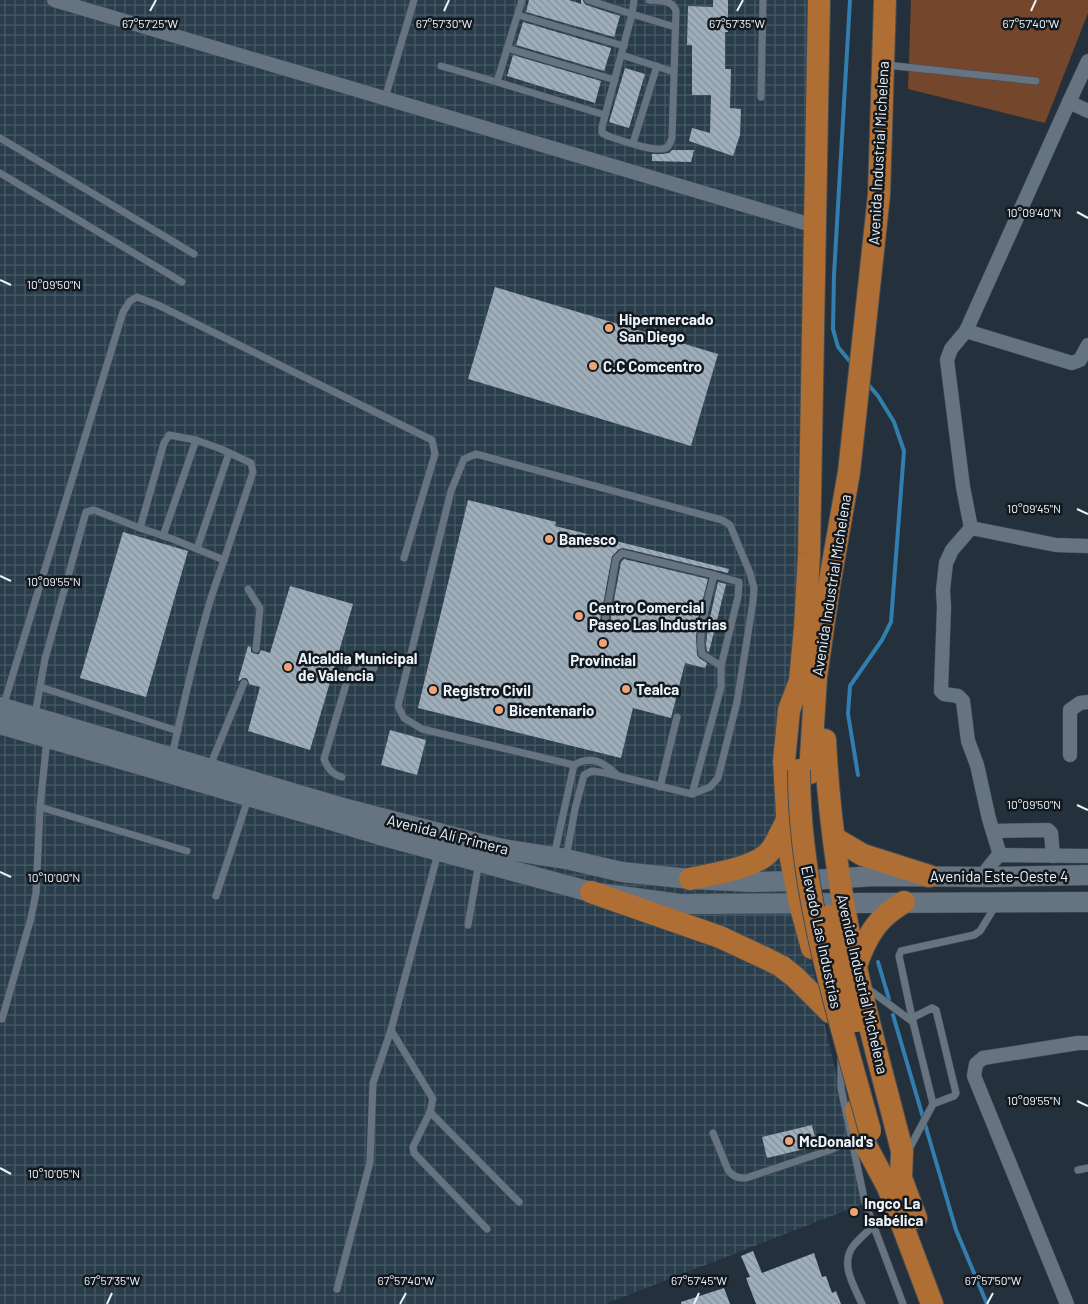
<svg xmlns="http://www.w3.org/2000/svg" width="1088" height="1304" font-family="Barlow,sans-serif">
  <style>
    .industrial { fill: url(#industrial-grid) }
    .green { fill: #74472c }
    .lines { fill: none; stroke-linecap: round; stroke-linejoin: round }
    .stream { stroke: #317eaf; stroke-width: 4 }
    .building { fill: url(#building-back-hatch) }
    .service-casing { stroke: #424d56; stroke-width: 8 }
    .minor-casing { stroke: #424d56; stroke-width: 15 }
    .secondary-casing { stroke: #424d56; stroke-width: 21 }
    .primary-casing { stroke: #424d56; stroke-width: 24 }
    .service { stroke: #657480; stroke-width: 7 }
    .minor { stroke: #657480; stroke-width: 14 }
    .secondary { stroke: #657480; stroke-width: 20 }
    .primary { stroke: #af6e33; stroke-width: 22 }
    .primary-bridge-casing { stroke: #424d56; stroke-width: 24; stroke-linecap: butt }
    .primary-bridge { stroke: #af6e33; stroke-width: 22 }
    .ticks { fill: none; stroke: #ebf3fa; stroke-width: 2 }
    .poi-dot { fill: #efa377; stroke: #12181d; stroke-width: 2 }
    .labels { text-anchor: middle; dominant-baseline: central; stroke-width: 5; stroke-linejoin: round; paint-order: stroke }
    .street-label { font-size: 15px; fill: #ebf3fa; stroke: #12181d }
    .poi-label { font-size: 15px; font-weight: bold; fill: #ebf3fa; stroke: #12181d; text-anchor: start }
    .ticks-label { font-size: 12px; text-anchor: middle; fill: #ebf3fa; stroke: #12181d; stroke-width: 5; stroke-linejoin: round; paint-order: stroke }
  </style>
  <defs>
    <pattern id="industrial-grid" width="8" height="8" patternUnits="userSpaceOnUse" patternTransform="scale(1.25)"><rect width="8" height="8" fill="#293d4b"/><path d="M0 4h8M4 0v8" fill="none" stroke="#485a66"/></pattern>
    <pattern id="building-back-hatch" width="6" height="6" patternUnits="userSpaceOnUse" patternTransform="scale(1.25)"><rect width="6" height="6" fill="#9eaebb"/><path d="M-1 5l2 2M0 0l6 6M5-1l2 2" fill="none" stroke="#849099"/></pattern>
  </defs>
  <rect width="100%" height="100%" fill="#24313c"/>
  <path class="industrial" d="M 0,0 L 819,0 L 815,226 L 787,821 L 800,904 L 820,1003 L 865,1203 L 605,1304 L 0,1304 Z"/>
  <path class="green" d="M 911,0 L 1088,0 L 1088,13 L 1045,123 L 908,89 Z"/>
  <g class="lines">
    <g class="stream">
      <path d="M 850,0 L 834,275 L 833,329 L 838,347 L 852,364"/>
      <path d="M 858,775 L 848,714 L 850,686 L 882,640 L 891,622 L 904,451 L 894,422 L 878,396 L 867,383"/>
      <path d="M 878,962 L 889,999"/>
      <path d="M 893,1015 L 956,1230 L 987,1304"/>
    </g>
  </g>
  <g class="building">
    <path d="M 529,0 L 569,0 L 581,4 L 581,0 L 583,0 L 584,3 L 586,5 L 620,16 L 614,37 L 526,12 Z"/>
    <path d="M 713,0 L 728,0 L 728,32 L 725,32 L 725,69 L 731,69 L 730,108 L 741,109 L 740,135 L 733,156 L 689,141 L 692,128 L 710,133 L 711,95 L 692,95 L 692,45 L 687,45 L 688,6 L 713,7 Z"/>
    <path d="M 523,22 L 611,48 L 611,49 L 604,71 L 516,45 Z"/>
    <path d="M 513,55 L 601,81 L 595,103 L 507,76 Z"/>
    <path d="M 625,68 L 645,74 L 629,128 L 609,122 Z"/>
    <path d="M 672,150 L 694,150 L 691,162 L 652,161 L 652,154 L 662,154 L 669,153 Z"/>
    <path d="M 495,287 L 718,354 L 691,446 L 468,379 Z"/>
    <path d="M 468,500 L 556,522 L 555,526 L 729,569 L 728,573 L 623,548 L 619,549 L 612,556 L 600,620 L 600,623 L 604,626 L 607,626 L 610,622 L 621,562 L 624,559 L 708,579 L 699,614 L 696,636 L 697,655 L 699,658 L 707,663 L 705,668 L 685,663 L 671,718 L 633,708 L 621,758 L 418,708 Z"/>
    <path d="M 123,532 L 188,551 L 146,697 L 80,678 Z"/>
    <path d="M 718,582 L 726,584 L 709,652 L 707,651 L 706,645 L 708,626 Z"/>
    <path d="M 290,586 L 353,604 L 310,750 L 248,731 L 260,687 L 249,684 L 248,680 L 246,678 L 243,678 L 239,681 L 238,681 L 248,646 L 251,647 L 251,652 L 255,654 L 259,654 L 261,650 L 270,653 Z"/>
    <path d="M 390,730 L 426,740 L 417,775 L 381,765 Z"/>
    <path d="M 812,1125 L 817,1146 L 767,1158 L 762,1137 Z"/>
    <path d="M 753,1251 L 762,1273 L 814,1253 L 822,1277 L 826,1276 L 832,1293 L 836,1291 L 841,1304 L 756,1304 L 746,1278 L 750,1277 L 741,1256 Z"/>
    <path d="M 724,1288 L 730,1304 L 681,1304 L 681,1302 Z"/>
  </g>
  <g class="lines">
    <defs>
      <g id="service">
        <path d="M 522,0 L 497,82 L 605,115"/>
        <path d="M 588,0 L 632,14 L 634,0"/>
        <path d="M 649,0 C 660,1 673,0 676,11 L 672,138 C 670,142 670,146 666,148 C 655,153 620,140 608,136 L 602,133 L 602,127 L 632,14 L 675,27"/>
        <path d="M 518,15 L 624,46"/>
        <path d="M 507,48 L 615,80"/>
        <path d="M 622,55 L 674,72"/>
        <path d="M 886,65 L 1036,81"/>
        <path d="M 441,66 L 497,82"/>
        <path d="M 761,97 L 763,0"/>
        <path d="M 385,98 L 414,0"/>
        <path d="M 0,138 L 194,254"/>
        <path d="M 633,143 L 657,66"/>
        <path d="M 0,173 L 182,282"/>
        <path d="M 140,528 L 164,443 L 169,435 L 196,440 L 221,449 L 251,463 L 253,472 L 224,560"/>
        <path d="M 163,536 L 196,440"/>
        <path d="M 197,549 L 229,453"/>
        <path d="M 714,575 L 739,582 L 738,597 L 721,666"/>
        <path d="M 248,589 L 260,608 L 256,649"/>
        <path d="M 605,621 L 616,559 L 622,553 L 714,575 C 709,596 697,633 702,654 L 721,666 L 721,687 L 692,794"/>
        <path d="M 3,707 L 123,312 L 130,301 L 137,297 L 158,305 L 432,440 L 435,454 L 404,558"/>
        <path d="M 35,714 L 40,687"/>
        <path d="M 172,756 C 182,710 192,664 205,619 C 210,599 217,580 224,560 L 170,538 L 140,528 L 94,510 L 86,512 L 45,659 L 40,687 L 178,731"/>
        <path d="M 574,765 C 591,755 604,762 617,775"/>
        <path d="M 210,766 L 244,683"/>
        <path d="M 342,777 C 332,774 328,769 324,759 L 349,674 L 353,667 L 374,668"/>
        <path d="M 660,787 L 677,717"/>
        <path d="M 40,807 L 187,851"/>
        <path d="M 554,856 L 574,765 L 422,729 L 404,718 L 398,706 L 451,491 L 464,459 L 476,454 L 722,520 L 730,525 L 750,573 L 754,588 L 753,602 L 737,702 L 718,778 L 710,787 L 692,794 L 606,773 L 592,771 L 584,775 L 575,809 L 566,858"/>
        <path d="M 216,896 L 248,799"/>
        <path d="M 468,925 L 479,862"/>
        <path d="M 867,988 L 913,1022"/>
        <path d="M 912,1018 L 932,1008 L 936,1010 L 956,1093 L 954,1096 L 933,1104"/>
        <path d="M 2,1019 L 31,918 L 36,893 L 40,807 L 47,739"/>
        <path d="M 391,1030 L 433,1099 L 430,1112 L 413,1147 L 414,1153 L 487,1229"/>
        <path d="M 841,1059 L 841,1088 L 865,1203 L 903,1304"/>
        <path d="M 430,1112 L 519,1202"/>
        <path d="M 713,1133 L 728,1170 C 733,1177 738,1178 746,1178 L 830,1150 L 852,1140"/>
        <path d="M 908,1151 L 933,1104 L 913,1022 L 899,956 L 901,951 L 974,935 L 980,931 L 996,905"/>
        <path d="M 1078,1170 L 1088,1168"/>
        <path d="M 337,1289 L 370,1162 L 373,1083 L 391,1030 L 438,853"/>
        <path d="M 862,1304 C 854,1286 839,1263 854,1245 C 860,1238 867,1232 874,1225"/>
      </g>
      <g id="minor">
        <path d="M 54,0 L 815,226"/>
        <path d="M 1069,102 L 1088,61"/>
        <path d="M 1088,111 L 1069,102 L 966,331 L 951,349 L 947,360 L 963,487 L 971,528 L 1056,545 L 1088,546"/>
        <path d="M 966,331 L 1072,363 L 1080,360 L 1088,345"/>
        <path d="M 971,528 L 952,550 L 946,563 L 943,590 L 944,607 L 941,691 L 944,694 L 958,696 L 963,701 L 968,741 L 977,765 L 989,819 L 1000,855"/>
        <path d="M 1070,755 L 1070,710 L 1080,703 L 1088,702"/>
        <path d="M 993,831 L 1048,830 L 1051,833 L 1053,856"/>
        <path d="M 981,877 L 997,857 L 1000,855 L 1088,856"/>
        <path d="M 1067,1304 L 974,1076 L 976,1064 L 983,1058 L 1078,1043 L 1088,1043"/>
      </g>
      <g id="secondary">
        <path d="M 0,707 L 347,809 L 473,842 L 503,849 L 566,859 L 622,872 L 690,879 L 752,882 L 796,881 L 875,876 L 992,877 L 1088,875"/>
        <path d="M 0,724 L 327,819 L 380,835 L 591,892 L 680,904 L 1088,902"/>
      </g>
      <g id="primary">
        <path d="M 825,740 C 829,821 841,902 859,981 C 872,1038 888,1095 902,1151 L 901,1178 L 916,1218"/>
        <path d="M 810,773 L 816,677 L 829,586 L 849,472 L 879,195 L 885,0"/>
        <path d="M 834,838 L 863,855 L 929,876"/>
        <path d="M 690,879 C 711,874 757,868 770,851 C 777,843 781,830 787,821"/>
        <path d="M 591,892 L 720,937 L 765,958 L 781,966 L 795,977 L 830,1012"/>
        <path d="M 812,948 L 800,904 L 789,849 L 784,761 L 789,710 L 800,681 L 805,627 L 809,554 L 819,0"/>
        <path d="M 856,966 C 862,948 870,930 884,917 C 890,911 897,907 904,902"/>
        <path d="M 856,1110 L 865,1144 L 888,1187 L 932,1304"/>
      </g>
    </defs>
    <use href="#service" class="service-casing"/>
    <use href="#minor" class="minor-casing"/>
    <use href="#secondary" class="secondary-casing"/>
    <use href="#primary" class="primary-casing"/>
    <use href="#service" class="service"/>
    <use href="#minor" class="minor"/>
    <use href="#secondary" class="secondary"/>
    <use href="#primary" class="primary"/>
    <defs>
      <g id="primary-bridge">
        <path d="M 799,770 C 799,894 838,1013 870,1131"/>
        <path d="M 830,916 L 856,1021"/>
      </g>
    </defs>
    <use href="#primary-bridge" class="primary-bridge-casing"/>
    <use href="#primary-bridge" class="primary-bridge"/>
  </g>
  <path class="ticks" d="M 150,11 L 156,0M 444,11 L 449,0M 737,11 L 743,0M 1031,11 L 1036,0M 1077,212 L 1088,218M 0,280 L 11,285M 1077,509 L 1088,514M 0,576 L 11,581M 1077,805 L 1088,810M 0,872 L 11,877M 1077,1101 L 1088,1106M 0,1168 L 11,1174M 107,1304 L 112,1293M 400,1304 L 406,1293M 694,1304 L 699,1293M 987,1304 L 993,1293"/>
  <g class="poi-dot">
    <circle cx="609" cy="328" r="5"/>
    <circle cx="593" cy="366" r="5"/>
    <circle cx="549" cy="539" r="5"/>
    <circle cx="579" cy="616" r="5"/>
    <circle cx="603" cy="643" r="5"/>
    <circle cx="288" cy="667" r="5"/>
    <circle cx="626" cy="689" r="5"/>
    <circle cx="433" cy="690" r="5"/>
    <circle cx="499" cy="710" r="5"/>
    <circle cx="789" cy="1141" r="5"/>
    <circle cx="854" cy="1212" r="5"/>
  </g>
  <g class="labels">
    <g class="street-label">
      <text transform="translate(878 153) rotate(-87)">Avenida Industrial Michelena</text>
      <text transform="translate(831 585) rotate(-81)">Avenida Industrial Michelena</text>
      <text transform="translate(448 834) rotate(14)">Avenida Alí Primera</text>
      <text x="999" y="876">Avenida Este-Oeste 4</text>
      <text transform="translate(822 937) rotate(78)">Elevado Las Industrias</text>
      <text transform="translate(863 984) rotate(77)">Avenida Industrial Michelena</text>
    </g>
    <g class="poi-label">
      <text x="619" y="319">Hipermercado<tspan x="619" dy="17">San Diego</tspan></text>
      <text x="603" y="366">C.C Comcentro</text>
      <text x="559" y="539">Banesco</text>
      <text x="589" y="607">Centro Comercial<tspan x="589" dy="17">Paseo Las Industrias</tspan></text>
      <text x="298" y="658">Alcaldia Municipal<tspan x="298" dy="17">de Valencia</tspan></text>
      <text x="603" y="660" text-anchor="middle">Provincial</text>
      <text x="636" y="689">Tealca</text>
      <text x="443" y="690">Registro Civil</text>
      <text x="509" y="710">Bicentenario</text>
      <text x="799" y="1141">McDonald's</text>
      <text x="864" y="1203">Ingco La<tspan x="864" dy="17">Isabélica</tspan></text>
    </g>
  </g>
  <g class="ticks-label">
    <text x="150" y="28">67°57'25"W</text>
    <text x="444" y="28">67°57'30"W</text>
    <text x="737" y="28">67°57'35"W</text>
    <text x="1031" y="28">67°57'40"W</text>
    <text x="1034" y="217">10°09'40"N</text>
    <text x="54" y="289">10°09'50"N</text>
    <text x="1034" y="513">10°09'45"N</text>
    <text x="54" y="586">10°09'55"N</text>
    <text x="1034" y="809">10°09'50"N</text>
    <text x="54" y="882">10°10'00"N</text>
    <text x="1034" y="1105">10°09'55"N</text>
    <text x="54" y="1178">10°10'05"N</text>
    <text x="112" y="1285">67°57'35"W</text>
    <text x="406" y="1285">67°57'40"W</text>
    <text x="699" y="1285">67°57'45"W</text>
    <text x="993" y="1285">67°57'50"W</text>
  </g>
</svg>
